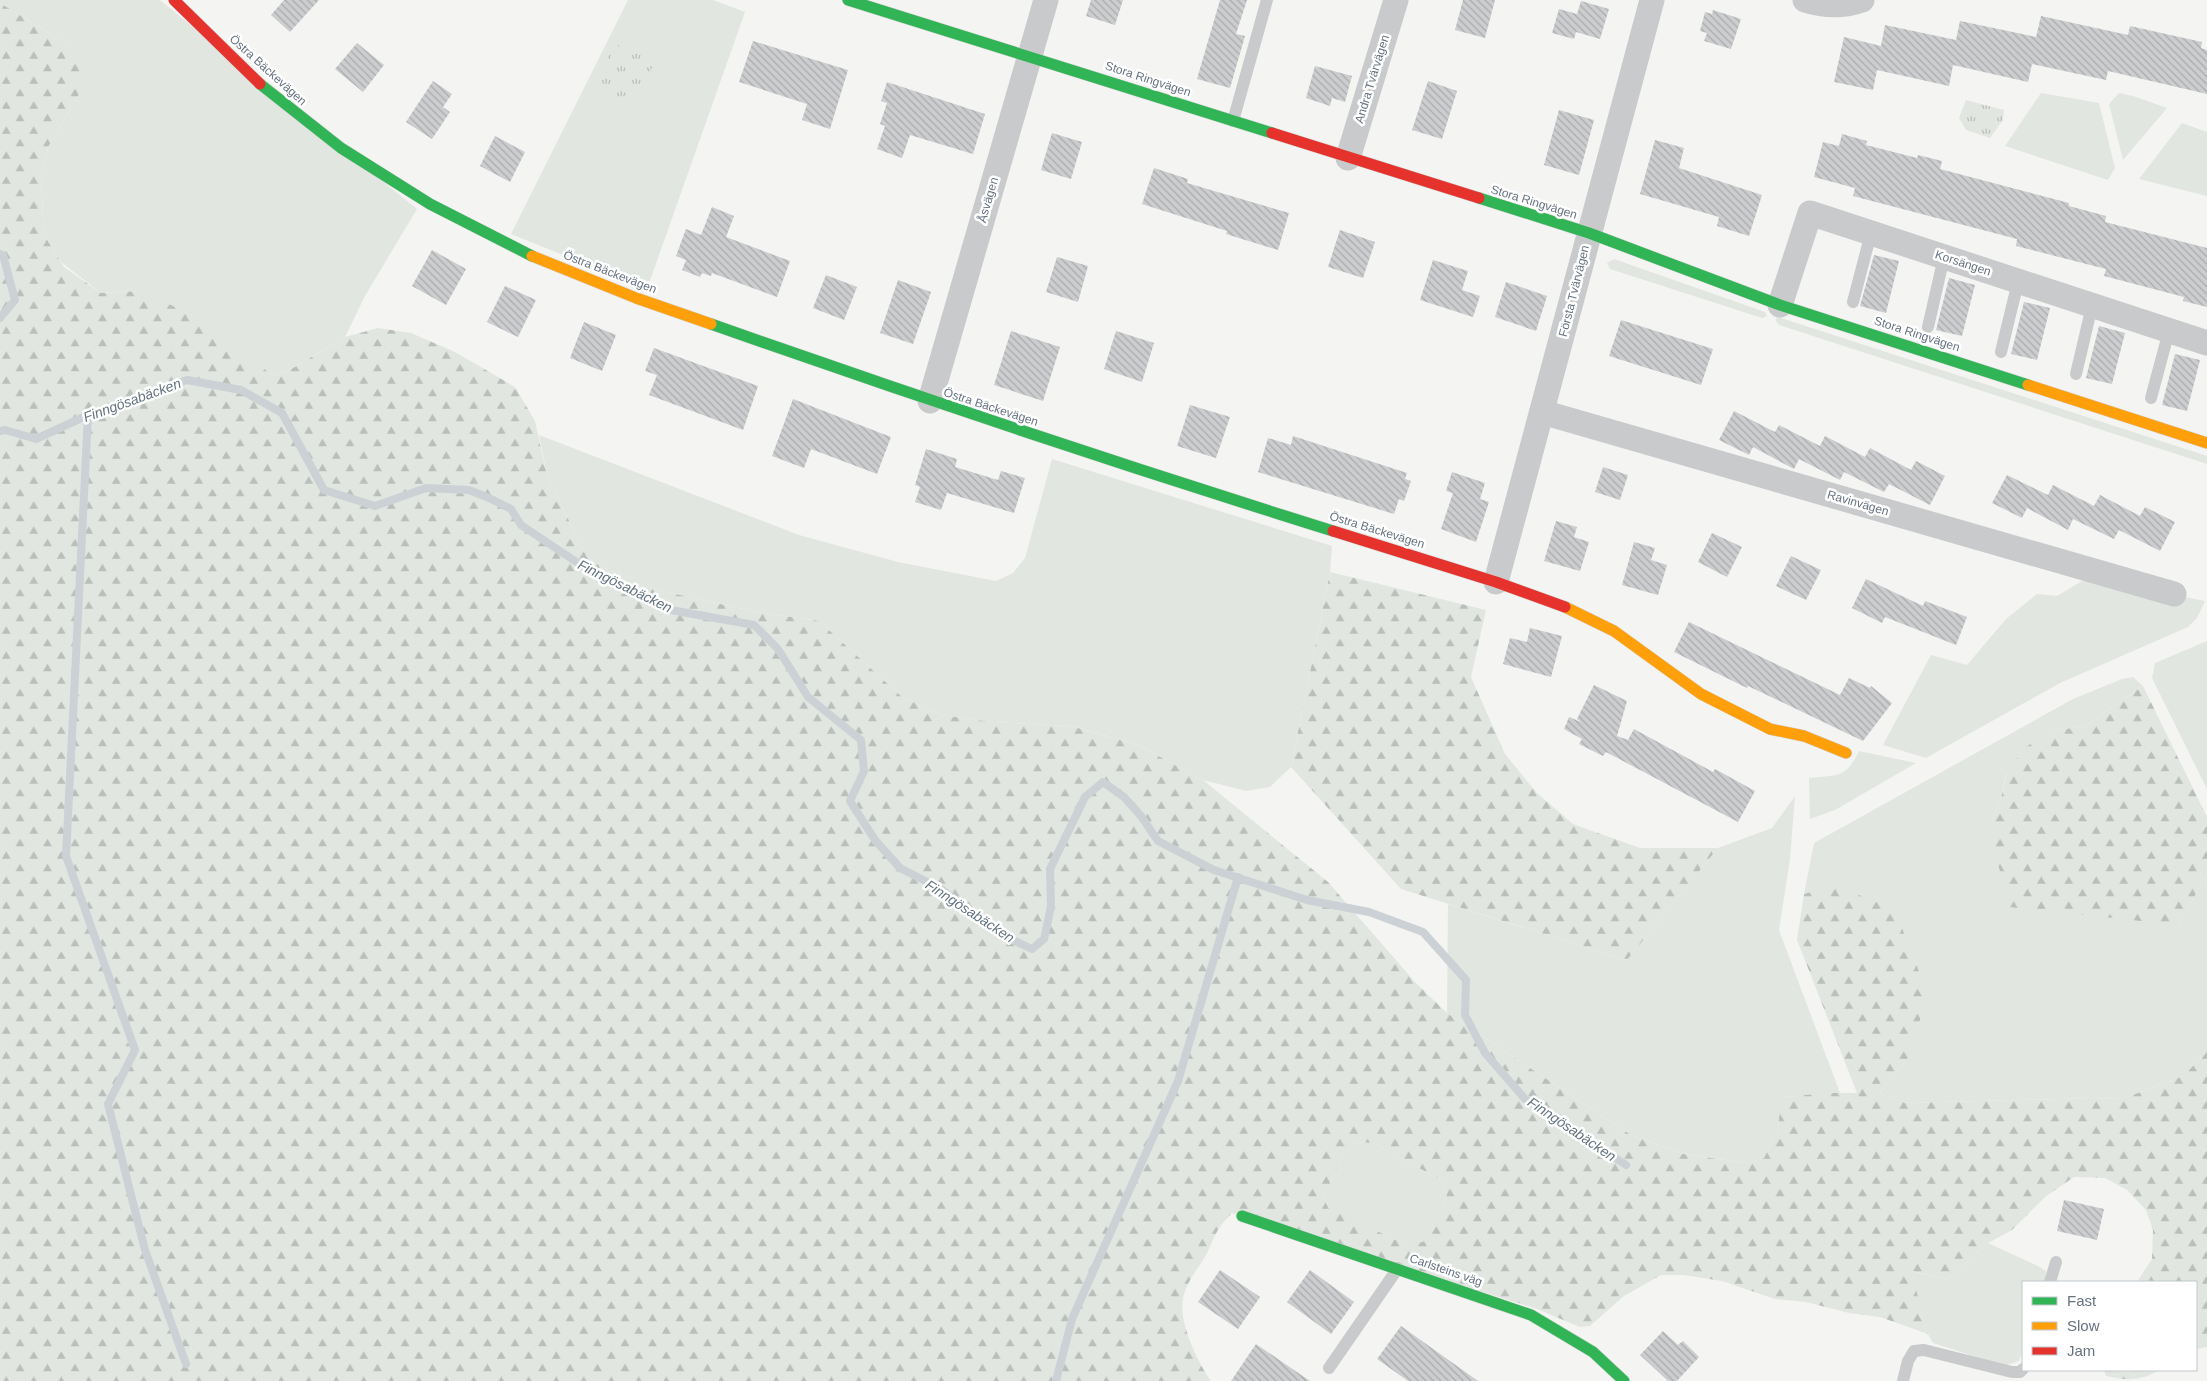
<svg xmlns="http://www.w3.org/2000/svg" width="2207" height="1381" font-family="Arial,sans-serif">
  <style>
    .grass { fill: #e2e6e1 }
    .forest { fill: url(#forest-firs); fill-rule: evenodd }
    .park { fill: url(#park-tufts) }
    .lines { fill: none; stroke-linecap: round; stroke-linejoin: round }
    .stream { stroke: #cbd1d5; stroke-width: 8 }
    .building { fill: url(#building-back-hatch) }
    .fast-casing { stroke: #d1d2d2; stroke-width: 12 }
    .slow-casing { stroke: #d1d2d2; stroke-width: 12 }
    .jam-casing { stroke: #d1d2d2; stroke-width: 12 }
    .lane { stroke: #c9cacb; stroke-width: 12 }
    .street { stroke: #c9cacb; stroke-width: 25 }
    .fast { stroke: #30b455; stroke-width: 11 }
    .slow { stroke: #ff9f0a; stroke-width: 11 }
    .jam { stroke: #e5322d; stroke-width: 11 }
    .labels { text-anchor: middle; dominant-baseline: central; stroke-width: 5; stroke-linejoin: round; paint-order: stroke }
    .street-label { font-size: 12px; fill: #677381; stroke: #fff }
    .water-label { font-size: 14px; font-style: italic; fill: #63737e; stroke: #fff }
  </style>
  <defs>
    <pattern id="forest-firs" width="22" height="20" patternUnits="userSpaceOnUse" patternTransform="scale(1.25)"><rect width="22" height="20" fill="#e2e6e1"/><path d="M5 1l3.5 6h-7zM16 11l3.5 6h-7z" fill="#bbbfbc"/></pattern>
    <pattern id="park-tufts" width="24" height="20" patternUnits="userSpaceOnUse" patternTransform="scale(1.25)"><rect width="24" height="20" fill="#e2e6e1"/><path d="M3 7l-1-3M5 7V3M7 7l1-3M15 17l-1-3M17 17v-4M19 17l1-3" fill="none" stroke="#bbbfbc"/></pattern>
    <pattern id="building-back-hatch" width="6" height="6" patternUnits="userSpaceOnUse" patternTransform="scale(1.25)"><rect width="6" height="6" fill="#cccdce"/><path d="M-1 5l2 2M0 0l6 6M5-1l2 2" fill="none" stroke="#a9abad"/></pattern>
  </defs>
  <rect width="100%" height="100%" fill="#f4f4f3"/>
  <g class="grass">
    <path d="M 0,0 L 160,0 L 417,209 L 365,296 L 345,337 L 295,367 L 274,376 L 228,345 L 139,291 L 101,293 L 61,262 L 44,235 L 41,179 L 48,147 L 81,91 L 70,46 L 0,3 Z"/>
    <path d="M 628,0 L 713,0 L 745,12 L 647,289 L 511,234 Z"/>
    <path d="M 2041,93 L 2099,103 L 2115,168 L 2108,180 L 2005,146 Z"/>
    <path d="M 2119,93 L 2133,96 L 2167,108 L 2123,160 L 2109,104 Z"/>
    <path d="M 2182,123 L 2207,132 L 2207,196 L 2139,179 Z"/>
    <path d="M 1614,259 L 1765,312 L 1767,316 L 1762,318 L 1610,269 L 1607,263 Z"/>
    <path d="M 1778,317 L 2207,456 L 2207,464 L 1779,325 L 1775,320 Z"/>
    <path d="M 539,435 L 799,535 L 898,562 L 996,581 L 1013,573 L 1025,558 L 1052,459 L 1332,546 L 1330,572 L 1291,767 L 1270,787 L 1246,791 L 1203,780 L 1138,745 L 1072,726 L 991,722 L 941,715 L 902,697 L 819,621 L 756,612 L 631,584 L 587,557 L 547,476 Z"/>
    <path d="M 2087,578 L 2205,601 L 2197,618 L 2188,627 L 2060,683 L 1926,758 L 1883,745 L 1931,655 L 1967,665 L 2006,619 L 2037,594 L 2057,596 Z"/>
    <path d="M 2207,641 L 2207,789 L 2152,678 L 2155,663 Z"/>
    <path d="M 2133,677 L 2143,686 L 2085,726 L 2052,731 L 2006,775 L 2000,802 L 1989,828 L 2179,925 L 2207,873 L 2207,1052 L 2183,1076 L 2122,1099 L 2095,1098 L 1906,1103 L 1879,1094 L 1911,1055 L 1835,886 L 1804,894 L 1814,843 L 2073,699 L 2122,679 Z"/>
    <path d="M 1859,751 L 1916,763 L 1835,810 L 1810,819 L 1809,778 C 1836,775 1846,779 1859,751 Z"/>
    <path d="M 1795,796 L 1790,859 L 1779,930 L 1840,1093 L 1782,1097 L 1778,1130 L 1764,1158 L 1746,1163 L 1683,1154 L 1631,1135 L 1447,1013 L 1448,904 L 1627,960 L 1718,848 L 1772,828 Z"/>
    <path d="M 1356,1142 L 1373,1143 L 1441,1180 L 1447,1192 L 1445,1205 L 1423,1243 L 1405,1244 L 1329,1210 L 1323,1198 L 1344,1154 Z"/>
    <path d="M 1988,1243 L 2038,1266 L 2046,1271 L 2045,1282 L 2023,1282 L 2023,1350 L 2019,1361 L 2007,1365 L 1995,1363 L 1933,1343 L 1928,1334 L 1910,1271 L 1948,1279 Z"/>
  </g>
  <g class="forest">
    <path d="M 0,3 L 70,46 L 84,64 L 81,91 L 48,147 L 41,179 L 44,235 L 64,267 L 101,293 L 139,291 L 180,309 L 274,376 L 295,367 L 345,337 L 378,328 L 411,333 L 455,352 L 515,387 L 535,421 L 547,476 L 587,557 L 631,584 L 756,612 L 819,621 L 902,697 L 941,715 L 991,722 L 1071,726 L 1138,745 L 1203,780 L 1328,882 L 1415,982 L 1447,1013 L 1631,1135 L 1683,1154 L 1746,1163 L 1764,1158 L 1778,1130 L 1781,1097 L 1830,1093 L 1857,1093 L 1797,940 L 1804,894 L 1835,885 L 1895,910 L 1927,992 L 1911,1055 L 1879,1094 L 1906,1103 L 2095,1098 L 2122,1099 L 2183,1076 L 2207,1052 L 2207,1347 L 2196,1349 L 2196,1282 L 2137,1282 L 2152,1259 L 2153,1230 L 2146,1210 L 2127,1190 L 2105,1178 L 2074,1177 L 2045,1197 L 2012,1230 L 1988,1243 L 1948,1279 L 1911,1271 L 1928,1334 L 1880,1317 L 1849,1313 L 1806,1302 L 1775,1299 L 1722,1281 L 1684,1275 L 1661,1275 L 1624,1296 L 1590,1326 L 1580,1327 L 1537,1309 L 1232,1213 C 1215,1230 1216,1235 1206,1255 C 1198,1269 1186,1282 1183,1299 C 1178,1321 1198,1363 1211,1381 L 0,1381 ZM 1356,1142 L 1373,1143 L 1441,1180 L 1447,1192 L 1445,1205 L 1423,1242 L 1405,1244 L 1329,1209 L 1323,1198 L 1344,1154 Z"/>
    <path d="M 1330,572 L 1486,610 L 1471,677 L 1505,754 L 1537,793 L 1573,824 L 1640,848 L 1718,848 L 1627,960 L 1401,889 L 1291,767 Z"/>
    <path d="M 2143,686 L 2207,817 L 2207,873 L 2179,925 L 2009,907 L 1989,828 L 2000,802 L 2007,773 L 2024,748 L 2052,731 L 2085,726 Z"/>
    <path d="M 2104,1370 L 2160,1370 C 2140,1381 2128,1381 2106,1376 Z"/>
  </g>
  <g class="park">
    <path d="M 615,44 L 655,60 L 637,104 L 592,86 Z"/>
    <path d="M 1966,100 L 2004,110 L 2003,120 L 1990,138 L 1966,130 L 1959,118 Z"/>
  </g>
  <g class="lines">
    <g class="stream">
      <path d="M 0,254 L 3,255 L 15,300 L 0,318"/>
      <path d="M 88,415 L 66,856 L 135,1050 L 108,1104 L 145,1250 L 186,1364"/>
      <path d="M 0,431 L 5,430 L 36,439 L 88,415 L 187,380 L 241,390 L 282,413 L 324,490 L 375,506 L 426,488 L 469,490 L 489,498 L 511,509 L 521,525 L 584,567 L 671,610 L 754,625 L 778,649 L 808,697 L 861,740 L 864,771 L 850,801 L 875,840 L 900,868 L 941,889 L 1000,934 L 1032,949 L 1044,939 L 1051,907 L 1050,869 L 1085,797 L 1103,782 L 1124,797 L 1141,816 L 1158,841 L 1214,870 L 1307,900 L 1369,912 L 1423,932 L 1466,980 L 1465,1015 L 1485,1053 L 1525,1099 L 1626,1165"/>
      <path d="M 1056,1381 L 1072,1319 L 1178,1081 L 1238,877"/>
    </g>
  </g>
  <g class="building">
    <path d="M 284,0 L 319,0 L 290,32 L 271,15 Z"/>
    <path d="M 1091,0 L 1123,0 L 1115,25 L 1086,16 Z"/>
    <path d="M 1220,0 L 1247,0 L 1236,34 L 1245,36 L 1230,88 L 1197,79 Z"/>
    <path d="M 1463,0 L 1495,0 L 1485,38 L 1455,30 Z"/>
    <path d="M 1581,1 L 1609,9 L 1600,39 L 1576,32 L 1574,39 L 1552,33 L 1559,9 L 1577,14 Z"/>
    <path d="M 1713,10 L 1741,19 L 1731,49 L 1704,41 L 1707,33 L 1700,31 L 1705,12 L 1712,14 Z"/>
    <path d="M 2041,16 L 2128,35 L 2130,26 L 2202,42 L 2201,48 L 2207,50 L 2207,94 L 2108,71 L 2106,80 L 2032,64 L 2028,82 L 1953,65 L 1949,86 L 1877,70 L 1873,90 L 1834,82 L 1844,37 L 1881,46 L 1885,25 L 1956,40 L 1960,21 L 2036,37 Z"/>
    <path d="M 753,41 L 848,70 L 830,129 L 802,120 L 807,104 L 739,82 Z"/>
    <path d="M 357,43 L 384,65 L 363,92 L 335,69 Z"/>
    <path d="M 1315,66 L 1352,76 L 1345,102 L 1332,98 L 1330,106 L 1306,98 Z"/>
    <path d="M 433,81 L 452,94 L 443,107 L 450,112 L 432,139 L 406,122 Z"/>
    <path d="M 1428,81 L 1457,91 L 1442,139 L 1412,130 Z"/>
    <path d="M 887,82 L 985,114 L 973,154 L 910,135 L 902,158 L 877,149 L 885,126 L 880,124 L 887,103 L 881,101 Z"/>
    <path d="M 1559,110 L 1594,120 L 1579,175 L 1544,165 Z"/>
    <path d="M 1052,133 L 1082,142 L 1071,179 L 1041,170 Z"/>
    <path d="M 1842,134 L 1867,141 L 1866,145 L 1917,158 L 1918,155 L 1942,161 L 1940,169 L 2069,203 L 2069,206 L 2106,216 L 2105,222 L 2207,248 L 2207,307 L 2183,301 L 2184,297 L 2104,276 L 2106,269 L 2016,246 L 2017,239 L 1853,196 L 1855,188 L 1814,177 L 1823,142 L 1839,146 Z"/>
    <path d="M 495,136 L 525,152 L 510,182 L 480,166 Z"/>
    <path d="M 1655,140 L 1684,148 L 1679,168 L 1762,195 L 1749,236 L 1717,226 L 1719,217 L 1640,194 Z"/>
    <path d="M 1154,168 L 1188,179 L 1187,183 L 1289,213 L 1278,250 L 1226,234 L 1227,231 L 1142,204 Z"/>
    <path d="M 712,207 L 734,216 L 726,237 L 790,261 L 777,297 L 712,273 L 711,276 L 702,273 L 700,277 L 682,270 L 686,260 L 676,256 L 686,229 L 701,235 Z"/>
    <path d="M 1340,230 L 1375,242 L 1363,278 L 1328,267 Z"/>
    <path d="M 432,250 L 466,269 L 446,305 L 412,286 Z"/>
    <path d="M 1874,255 L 1899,261 L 1886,313 L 1860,306 Z"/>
    <path d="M 1057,257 L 1088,266 L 1078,302 L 1046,292 Z"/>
    <path d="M 1433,260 L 1468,271 L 1462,290 L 1480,296 L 1473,317 L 1420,300 Z"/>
    <path d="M 826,275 L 857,287 L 844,320 L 813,308 Z"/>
    <path d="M 1949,278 L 1975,285 L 1962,336 L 1936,330 Z"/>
    <path d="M 898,280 L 931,292 L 913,344 L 880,333 Z"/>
    <path d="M 1506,282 L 1547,296 L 1536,331 L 1495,317 Z"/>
    <path d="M 505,286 L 536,300 L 518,337 L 487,322 Z"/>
    <path d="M 2024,302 L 2050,308 L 2037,360 L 2011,354 Z"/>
    <path d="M 1621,320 L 1713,349 L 1701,385 L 1609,356 Z"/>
    <path d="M 584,322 L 616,335 L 602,371 L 570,358 Z"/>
    <path d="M 2099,326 L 2125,333 L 2112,384 L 2086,378 Z"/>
    <path d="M 1011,331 L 1060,347 L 1043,401 L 994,385 Z"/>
    <path d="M 1116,331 L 1154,343 L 1142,382 L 1104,369 Z"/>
    <path d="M 654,348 L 758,386 L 743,430 L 649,395 L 657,375 L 645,371 Z"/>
    <path d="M 2175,354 L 2200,360 L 2187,411 L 2162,405 Z"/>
    <path d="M 793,399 L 891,437 L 877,474 L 811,449 L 804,468 L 772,456 Z"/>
    <path d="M 1190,405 L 1230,417 L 1216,458 L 1177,446 Z"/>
    <path d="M 1734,411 L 1775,432 L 1779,425 L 1820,446 L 1825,436 L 1865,457 L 1870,448 L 1911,470 L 1916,461 L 1945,476 L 1930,505 L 1889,484 L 1884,492 L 1844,472 L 1840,480 L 1799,459 L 1794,469 L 1753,447 L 1749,455 L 1719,440 Z"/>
    <path d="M 1293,436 L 1407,473 L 1405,479 L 1411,481 L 1404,501 L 1399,499 L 1394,514 L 1258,472 L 1268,438 L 1291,445 Z"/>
    <path d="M 926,449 L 957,459 L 955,467 L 998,480 L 1001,471 L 1025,478 L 1014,513 L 947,493 L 941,510 L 915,502 L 920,487 L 915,485 Z"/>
    <path d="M 1603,467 L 1628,475 L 1620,500 L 1595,492 Z"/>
    <path d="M 1452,472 L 1485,483 L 1480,499 L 1489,502 L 1476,542 L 1441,529 L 1453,493 L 1446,491 Z"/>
    <path d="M 2007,475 L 2048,495 L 2053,485 L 2094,506 L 2100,495 L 2140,516 L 2145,507 L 2175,522 L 2160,551 L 2119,530 L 2114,539 L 2073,519 L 2068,530 L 2027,508 L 2022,518 L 1992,503 Z"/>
    <path d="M 1556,521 L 1577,527 L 1574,537 L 1589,542 L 1580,571 L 1544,561 Z"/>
    <path d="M 1712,533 L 1742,547 L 1727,577 L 1698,562 Z"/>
    <path d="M 1634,542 L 1655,548 L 1651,560 L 1667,565 L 1658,595 L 1622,585 Z"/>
    <path d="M 1791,556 L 1821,570 L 1806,600 L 1776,586 Z"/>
    <path d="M 1866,579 L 1923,606 L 1925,601 L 1967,617 L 1956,645 L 1885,617 L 1882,623 L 1852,608 Z"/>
    <path d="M 1689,622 L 1840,695 L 1849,678 L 1870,688 L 1871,686 L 1892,703 L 1863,741 L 1748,686 L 1747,688 L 1674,652 Z"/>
    <path d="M 1530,628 L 1562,636 L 1551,677 L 1503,664 L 1510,638 L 1527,642 Z"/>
    <path d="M 1594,685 L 1627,701 L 1617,736 L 1628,740 L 1634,729 L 1713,772 L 1715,769 L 1755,791 L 1738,822 L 1606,752 L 1603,756 L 1579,744 L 1582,739 L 1564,729 L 1569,717 L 1581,722 L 1577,719 Z"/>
    <path d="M 2064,1200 L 2104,1209 L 2097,1240 L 2057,1231 Z"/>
    <path d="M 1220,1270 L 1260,1297 L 1238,1329 L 1198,1302 Z"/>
    <path d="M 1310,1270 L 1354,1302 L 1331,1334 L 1287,1302 Z"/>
    <path d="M 1401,1326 L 1478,1381 L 1408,1381 L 1377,1359 Z"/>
    <path d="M 1663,1331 L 1678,1345 L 1683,1341 L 1699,1357 L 1677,1381 L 1668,1381 L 1640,1355 Z"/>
    <path d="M 1256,1344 L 1310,1381 L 1231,1381 Z"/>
  </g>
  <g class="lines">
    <defs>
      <g id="fast">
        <path d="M 848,0 L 1272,133"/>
        <path d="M 260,84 L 341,148 L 430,204 L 532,256"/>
        <path d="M 1479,198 L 1589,233 L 1780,305 L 2028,385"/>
        <path d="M 711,324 C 918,397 1125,466 1333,531"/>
        <path d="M 1242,1216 L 1531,1315 L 1593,1352 L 1624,1381"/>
      </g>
      <g id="slow">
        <path d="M 532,256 L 636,298 L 711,324"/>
        <path d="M 2028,385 L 2207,443"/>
        <path d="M 1565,607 L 1614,631 L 1701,694 L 1770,729 L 1804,736 L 1846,753"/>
      </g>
      <g id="jam">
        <path d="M 174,0 L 260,84"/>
        <path d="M 1272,133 L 1479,198"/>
        <path d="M 1333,531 L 1496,582 L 1565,607"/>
      </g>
    </defs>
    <use href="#fast" class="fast-casing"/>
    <use href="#slow" class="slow-casing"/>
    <use href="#jam" class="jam-casing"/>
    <g class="lane">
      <path d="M 1233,121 L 1267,0"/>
      <path d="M 1853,302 L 1871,233"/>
      <path d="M 1928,327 L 1944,257"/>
      <path d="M 2001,352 L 2018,282"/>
      <path d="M 2076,374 L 2092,306"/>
      <path d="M 2151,398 L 2169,331"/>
      <path d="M 2050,1282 L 2056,1262"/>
      <path d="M 1329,1368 L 1398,1268"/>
      <path d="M 1903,1381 L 1908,1361 L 1914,1351 L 1924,1350 L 2012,1372 L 2020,1372 L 2023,1369"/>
    </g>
    <g class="street">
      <path d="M 1805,0 C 1824,6 1843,7 1862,0"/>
      <path d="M 1348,158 L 1396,0"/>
      <path d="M 1780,305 L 1810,213 L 2207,343"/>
      <path d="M 930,401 L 1046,0"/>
      <path d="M 1542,412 L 2174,594"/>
      <path d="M 1496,582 L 1652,0"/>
    </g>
    <use href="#fast" class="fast"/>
    <use href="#slow" class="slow"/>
    <use href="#jam" class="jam"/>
  </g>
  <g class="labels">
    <g class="street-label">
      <text transform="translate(268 70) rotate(42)">Östra Bäckevägen</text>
      <text transform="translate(1148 79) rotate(18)">Stora Ringvägen</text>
      <text transform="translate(1372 79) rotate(-73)">Andra Tvärvägen</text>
      <text transform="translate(988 200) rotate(-74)">Åsvägen</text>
      <text transform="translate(1534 202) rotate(17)">Stora Ringvägen</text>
      <text transform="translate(1963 263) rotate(18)">Korsängen</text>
      <text transform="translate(610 272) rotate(21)">Östra Bäckevägen</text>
      <text transform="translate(1574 291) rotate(-76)">Första Tvärvägen</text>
      <text transform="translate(1917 334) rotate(18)">Stora Ringvägen</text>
      <text transform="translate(991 407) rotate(18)">Östra Bäckevägen</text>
      <text transform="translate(1858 503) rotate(16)">Ravinvägen</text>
      <text transform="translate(1377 530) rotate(17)">Östra Bäckevägen</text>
      <text transform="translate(1446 1270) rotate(19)">Carlsteins väg</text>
    </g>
    <g class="water-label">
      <text transform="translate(132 400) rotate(-20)">Finngösabäcken</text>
      <text transform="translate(625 586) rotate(26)">Finngösabäcken</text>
      <text transform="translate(970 911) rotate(33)">Finngösabäcken</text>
      <text transform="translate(1572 1129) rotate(34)">Finngösabäcken</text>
    </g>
  </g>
  <rect x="2022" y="1281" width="175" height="90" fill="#ffffff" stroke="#c2c7cd"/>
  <rect x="2032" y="1297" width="25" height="8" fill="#30b455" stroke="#c2c7cd"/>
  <text x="2067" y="1306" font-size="15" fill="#677381">Fast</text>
  <rect x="2032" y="1322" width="25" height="8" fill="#ff9f0a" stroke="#c2c7cd"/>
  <text x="2067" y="1331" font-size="15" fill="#677381">Slow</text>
  <rect x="2032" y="1347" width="25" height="8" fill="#e5322d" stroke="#c2c7cd"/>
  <text x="2067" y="1356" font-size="15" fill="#677381">Jam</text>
</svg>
